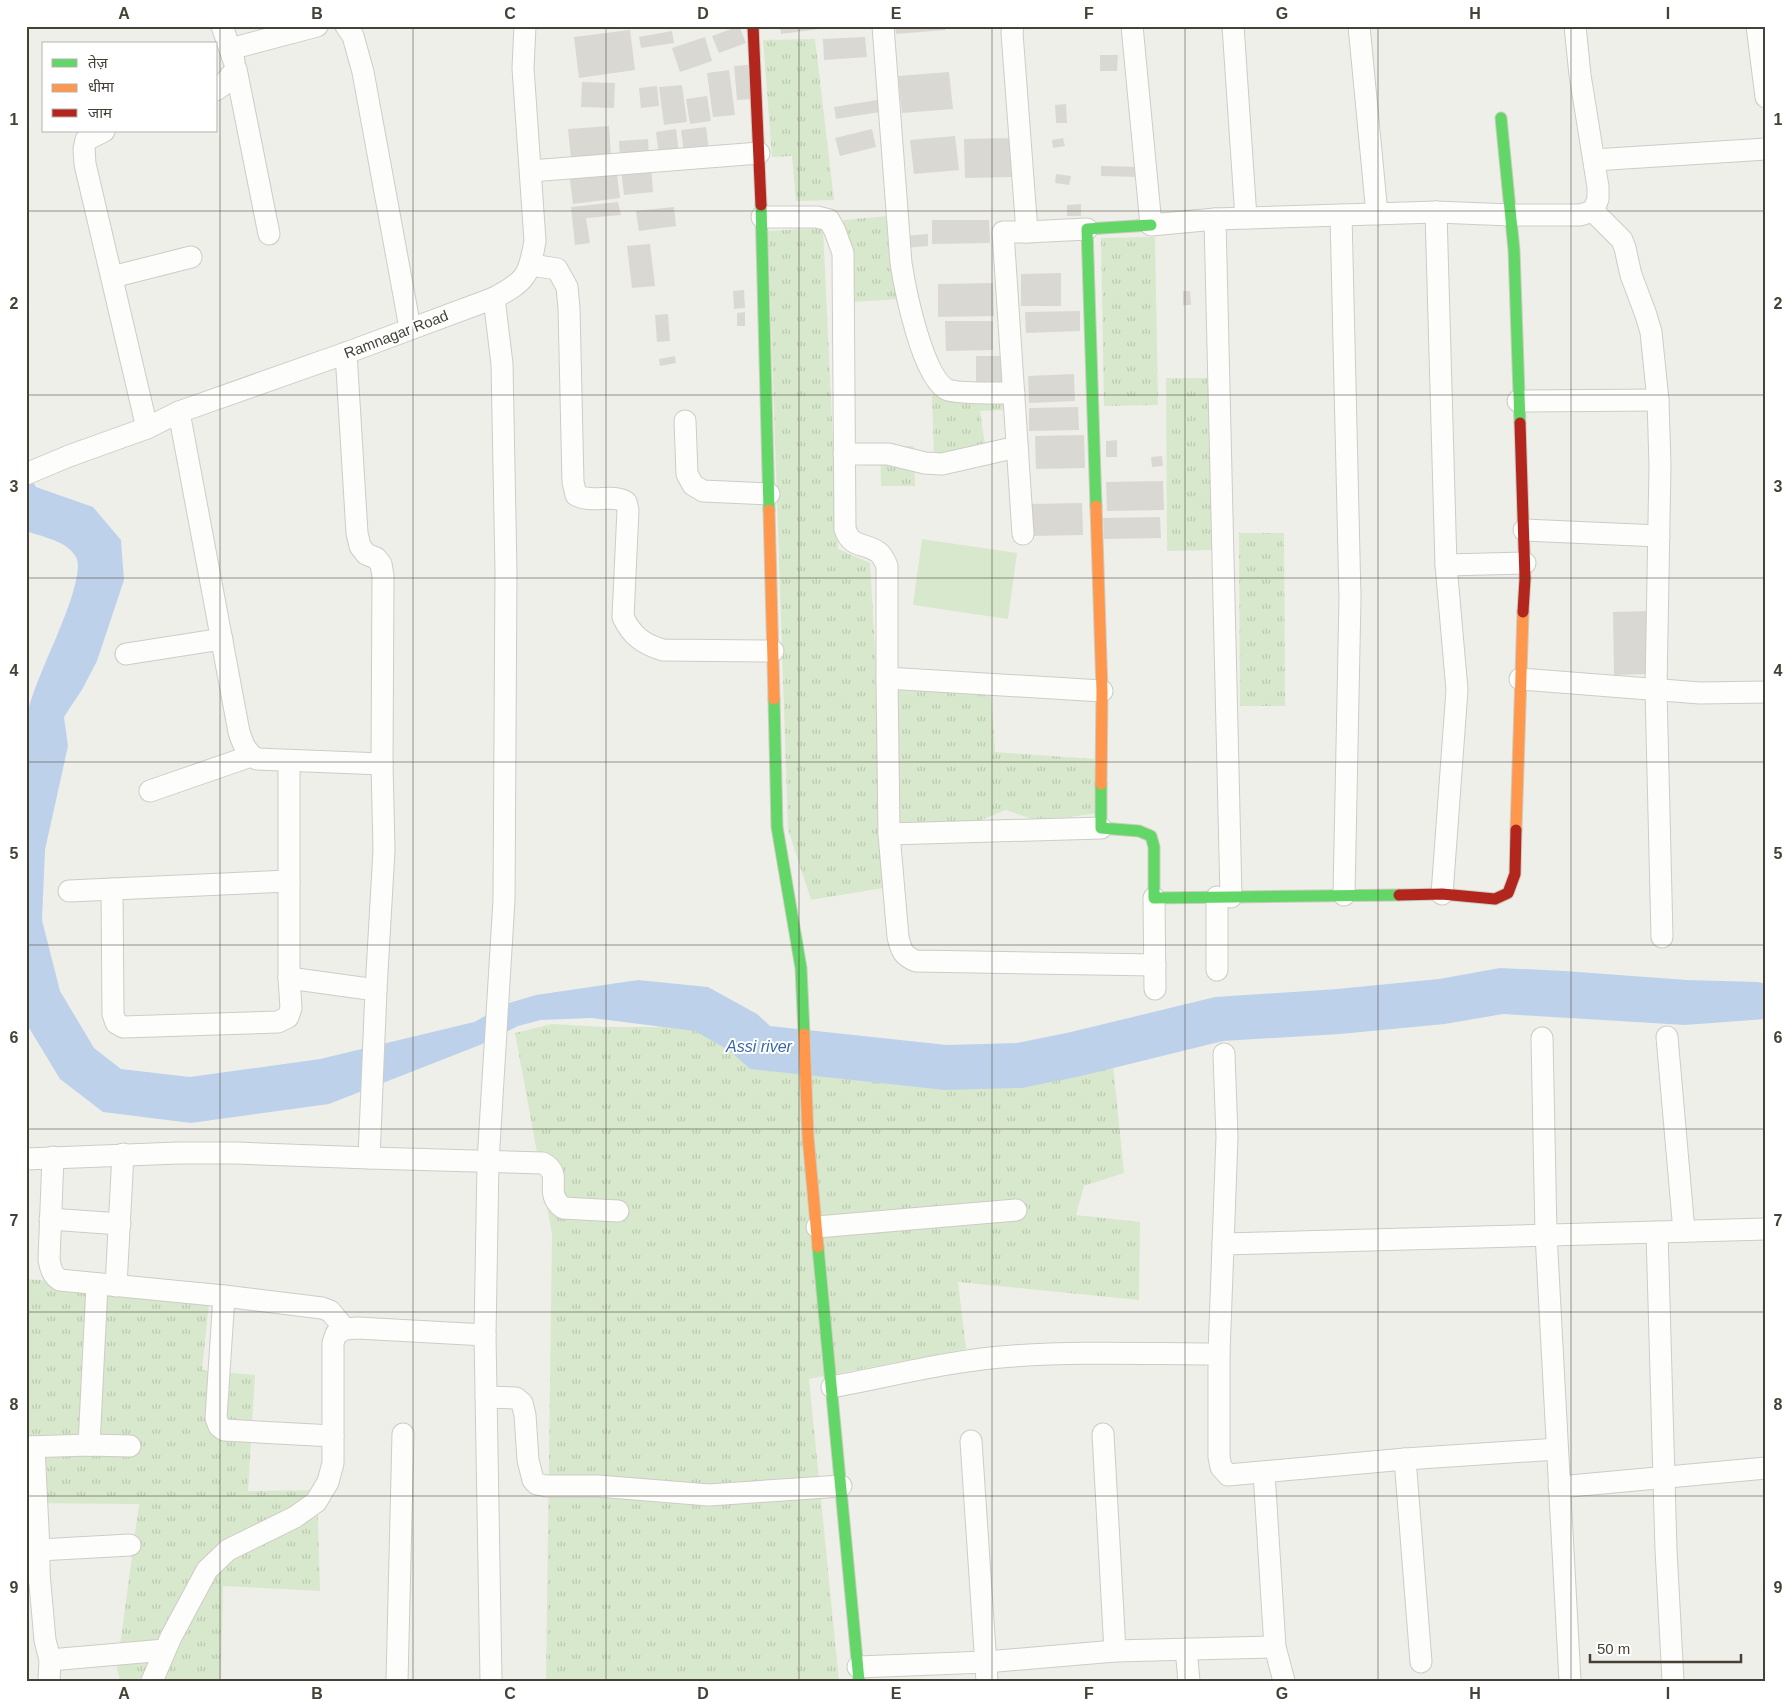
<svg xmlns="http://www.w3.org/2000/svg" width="1792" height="1707" font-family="Helvetica,'Noto Sans Devanagari',sans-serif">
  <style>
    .grass { fill: url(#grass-tufts) }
    .pitch { fill: #d8e8cc }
    .water { fill: #bdd2ea }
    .building { fill: #d9d8d2 }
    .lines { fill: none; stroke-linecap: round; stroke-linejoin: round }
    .street-casing { stroke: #cdccc7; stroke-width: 23 }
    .fast-casing { stroke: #ceccc1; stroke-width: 13 }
    .slow-casing { stroke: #ceccc1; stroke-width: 13 }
    .jam-casing { stroke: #ceccc1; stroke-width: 13 }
    .street { stroke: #fdfdfc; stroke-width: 21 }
    .fast { stroke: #63d668; stroke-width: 11 }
    .slow { stroke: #ff974d; stroke-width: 11 }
    .jam { stroke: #b3261e; stroke-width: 11 }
    .grid { fill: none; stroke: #454136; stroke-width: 1; stroke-opacity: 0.55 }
    .labels { text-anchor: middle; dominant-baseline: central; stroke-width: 4; stroke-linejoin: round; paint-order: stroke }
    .street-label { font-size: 15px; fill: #454136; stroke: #fff }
    .water-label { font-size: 16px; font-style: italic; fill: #3867a8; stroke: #fff }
    .neatline { fill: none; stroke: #454136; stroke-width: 2 }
    .grid-label { font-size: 16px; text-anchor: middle; font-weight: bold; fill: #454136 }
  </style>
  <defs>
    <pattern id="grass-tufts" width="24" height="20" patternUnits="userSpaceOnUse" patternTransform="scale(1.25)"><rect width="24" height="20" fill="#d8e8cc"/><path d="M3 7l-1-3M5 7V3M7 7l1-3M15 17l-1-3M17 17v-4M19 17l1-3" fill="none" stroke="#bbc8b0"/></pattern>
  </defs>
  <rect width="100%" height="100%" fill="#efefea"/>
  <g class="grass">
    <path d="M 815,39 L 834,200 L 796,201 L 792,156 L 772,157 L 763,40 Z"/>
    <path d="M 889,216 L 898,299 L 853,302 L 843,220 Z"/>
    <path d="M 823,228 L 838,549 L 870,563 L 889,887 L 811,900 L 788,829 L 768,231 Z"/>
    <path d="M 1155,237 L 1158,405 L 1104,406 L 1101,238 Z"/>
    <path d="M 1166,378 L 1211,378 L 1213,550 L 1167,551 Z"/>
    <path d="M 932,396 L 1004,398 L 1006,410 L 980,411 L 985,445 L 934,458 Z"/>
    <path d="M 880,446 L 914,446 L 915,486 L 881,486 Z"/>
    <path d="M 1239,533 L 1284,533 L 1285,706 L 1240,706 Z"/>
    <path d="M 894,690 L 991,693 L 995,752 L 1094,759 L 1099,813 L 1038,821 L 1006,810 L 930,840 L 900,822 Z"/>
    <path d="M 552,1024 L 603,1027 L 724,1027 L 771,1055 L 1112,1054 L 1124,1173 L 1084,1186 L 1076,1215 L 1140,1222 L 1139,1300 L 958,1282 L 966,1349 L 809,1379 L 839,1681 L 546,1681 L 552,1234 L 515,1033 Z"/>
    <path d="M 26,1279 L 210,1294 L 202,1370 L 255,1375 L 248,1491 L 317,1490 L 320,1591 L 223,1586 L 221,1681 L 120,1681 L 117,1668 L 139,1504 L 26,1503 Z"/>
  </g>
  <path class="pitch" d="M 922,539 L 1017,553 L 1008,619 L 913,605 Z"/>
  <path class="water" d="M 26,472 L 36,487 L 93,507 L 121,540 L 124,580 L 97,661 L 83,688 L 64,717 L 68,746 L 45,850 L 42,920 L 60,991 L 94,1048 L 121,1069 L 190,1077 L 320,1059 L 474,1022 L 509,1003 L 536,995 L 638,980 L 708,987 L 757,1014 L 770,1026 L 947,1045 L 1017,1043 L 1071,1032 L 1215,997 L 1337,989 L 1439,979 L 1500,968 L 1565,971 L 1687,980 L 1758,982 L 1766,984 L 1766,1019 L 1685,1025 L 1503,1014 L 1445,1024 L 1340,1034 L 1223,1041 L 1081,1076 L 1022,1088 L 945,1090 L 750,1069 L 730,1051 L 695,1031 L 592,1018 L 541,1020 L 518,1026 L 480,1045 L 329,1104 L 191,1123 L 103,1112 L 60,1079 L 26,1023 L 26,721 C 29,702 37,683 44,666 C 52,646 86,575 76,557 C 67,541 43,537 26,531 Z"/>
  <g class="building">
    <path d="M 739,26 L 746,43 L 719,53 L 712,36 Z"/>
    <path d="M 780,26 L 819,26 L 819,29 L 781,34 Z"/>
    <path d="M 895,26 L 945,26 L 945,30 L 896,34 Z"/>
    <path d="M 630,30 L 635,70 L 579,78 L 574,37 Z"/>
    <path d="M 672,31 L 674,43 L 641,48 L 639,37 Z"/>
    <path d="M 705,37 L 712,61 L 680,72 L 672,48 Z"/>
    <path d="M 865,37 L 867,57 L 824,60 L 823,39 Z"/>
    <path d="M 1100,55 L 1118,55 L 1117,71 L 1100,71 Z"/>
    <path d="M 748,65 L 751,99 L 737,100 L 734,66 Z"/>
    <path d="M 729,70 L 735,115 L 713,117 L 707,73 Z"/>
    <path d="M 949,72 L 953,109 L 902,113 L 898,76 Z"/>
    <path d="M 582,82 L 615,83 L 614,108 L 581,107 Z"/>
    <path d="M 682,85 L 687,122 L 664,125 L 659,87 Z"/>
    <path d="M 657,86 L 659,106 L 641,108 L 639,88 Z"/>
    <path d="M 707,96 L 711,121 L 690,124 L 686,99 Z"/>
    <path d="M 883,99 L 886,111 L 836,119 L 834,107 Z"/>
    <path d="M 1066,104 L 1067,123 L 1056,123 L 1055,105 Z"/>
    <path d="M 609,126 L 611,156 L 571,159 L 568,129 Z"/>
    <path d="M 706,127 L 709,150 L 684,153 L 681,130 Z"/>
    <path d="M 676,129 L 679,153 L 659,155 L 656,132 Z"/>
    <path d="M 872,129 L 876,147 L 840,156 L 835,138 Z"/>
    <path d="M 955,136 L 959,170 L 914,174 L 910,140 Z"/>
    <path d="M 1013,138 L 1013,177 L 965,178 L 964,139 Z"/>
    <path d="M 1063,138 L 1065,146 L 1053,148 L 1052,140 Z"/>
    <path d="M 648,139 L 649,158 L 620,159 L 619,141 Z"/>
    <path d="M 651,166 L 653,192 L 624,195 L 621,169 Z"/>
    <path d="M 1101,166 L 1138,167 L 1138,177 L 1101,176 Z"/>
    <path d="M 616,167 L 620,198 L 573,204 L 569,173 Z"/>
    <path d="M 1056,174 L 1071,176 L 1069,185 L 1055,183 Z"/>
    <path d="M 618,202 L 621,215 L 586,218 L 590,243 L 575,245 L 571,207 Z"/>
    <path d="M 1081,204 L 1081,216 L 1067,216 L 1067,205 Z"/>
    <path d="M 674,207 L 676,226 L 639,231 L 636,211 Z"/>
    <path d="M 932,220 L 989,220 L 990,243 L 932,244 Z"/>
    <path d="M 928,234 L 928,246 L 905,248 L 904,236 Z"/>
    <path d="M 650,244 L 655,286 L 632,288 L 627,246 Z"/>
    <path d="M 1061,273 L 1061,306 L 1021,306 L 1021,274 Z"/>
    <path d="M 993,283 L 994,316 L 938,317 L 938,284 Z"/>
    <path d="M 744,290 L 745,308 L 734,309 L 733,291 Z"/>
    <path d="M 1183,291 L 1190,291 L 1191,305 L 1183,305 Z"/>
    <path d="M 1080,311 L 1080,331 L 1026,333 L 1025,312 Z"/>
    <path d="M 745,312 L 745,326 L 737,326 L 737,313 Z"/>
    <path d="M 668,314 L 670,341 L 657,342 L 655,315 Z"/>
    <path d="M 945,321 L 993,321 L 993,350 L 946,351 Z"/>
    <path d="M 675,356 L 676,363 L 660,366 L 659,359 Z"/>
    <path d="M 976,356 L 1005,356 L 1006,385 L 976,385 Z"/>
    <path d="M 1074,374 L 1075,401 L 1029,403 L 1028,376 Z"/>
    <path d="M 1078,407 L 1079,430 L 1029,431 L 1029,408 Z"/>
    <path d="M 1084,435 L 1085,468 L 1036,469 L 1035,436 Z"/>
    <path d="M 1117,440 L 1117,457 L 1106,457 L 1106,441 Z"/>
    <path d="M 1162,456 L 1163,466 L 1152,467 L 1151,457 Z"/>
    <path d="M 1163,481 L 1164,510 L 1107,511 L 1106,482 Z"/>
    <path d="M 1082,503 L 1083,535 L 1031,536 L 1030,504 Z"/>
    <path d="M 1160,517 L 1161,538 L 1104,539 L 1103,518 Z"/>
    <path d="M 1650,611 L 1651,674 L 1614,675 L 1613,612 Z"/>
  </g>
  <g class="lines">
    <defs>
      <g id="street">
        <path d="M 222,26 L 234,61"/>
        <path d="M 346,26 L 353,36 L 363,72 L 410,328"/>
        <path d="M 883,26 L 901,263 C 905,289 923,380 948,390 C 959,394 1000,393 1014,393"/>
        <path d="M 1013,26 L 1012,33 L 1027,232 L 1087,229"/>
        <path d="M 1132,26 L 1151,225 L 1215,219 L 1436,212 L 1511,215 L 1580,215 L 1593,211 L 1598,199 L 1598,187 L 1580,75 L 1575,26"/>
        <path d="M 1233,26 L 1246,218"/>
        <path d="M 1359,26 L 1377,214"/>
        <path d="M 1757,26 L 1766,97"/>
        <path d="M 230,49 L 317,26"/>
        <path d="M 216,90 L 223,85 L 236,69 L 269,234"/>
        <path d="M 104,131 L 86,140 L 84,149 L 85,164 L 147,428"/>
        <path d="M 1594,160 L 1766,149"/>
        <path d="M 531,171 L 759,153"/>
        <path d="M 1593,211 L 1622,240 L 1625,248 L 1631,275 L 1646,315 L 1651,332 L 1658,400 L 1660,465 L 1656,689 L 1662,937"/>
        <path d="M 1436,212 L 1446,565 L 1525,563"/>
        <path d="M 1341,215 L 1350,598 L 1344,895"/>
        <path d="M 762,217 L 817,217 L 829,220 L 835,231 L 843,253 L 845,529 C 852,549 864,542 878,552 C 882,555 885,561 887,566 L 887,678 L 1102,691"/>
        <path d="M 1215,219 L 1231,897"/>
        <path d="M 531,265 L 557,269 L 567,287 L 569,308 L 573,482 L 576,495 C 592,504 612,493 626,502 L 628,510 L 623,617 C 632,636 643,644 663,650 L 773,651"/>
        <path d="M 112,277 L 191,257"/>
        <path d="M 346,353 L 357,533 L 360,546 L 366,554 L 376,558 L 381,564 L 383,576 L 382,764 L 384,850 L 376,990 L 369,1158"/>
        <path d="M 1518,401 L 1658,400"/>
        <path d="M 179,412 L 239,732 C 243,744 246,753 257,759 L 382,764"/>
        <path d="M 685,421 L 687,474 L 693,485 L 703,491 L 769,494"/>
        <path d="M 844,454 L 888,454 L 925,463 L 942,464 L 1017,447"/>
        <path d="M 26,474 L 69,456 L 147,428 L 179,412 L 346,353 L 494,298 C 526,281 529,276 535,241 L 523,68 L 525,26"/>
        <path d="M 1524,530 L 1659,536"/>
        <path d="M 1023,534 L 1003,232 L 1027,232"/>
        <path d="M 126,654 L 222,639"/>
        <path d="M 887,678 L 889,834 L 1101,828"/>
        <path d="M 1520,679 L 1700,693 L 1766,692"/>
        <path d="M 150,791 L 251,756"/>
        <path d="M 889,834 L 898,937 C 901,950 903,956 916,961 L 1155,965"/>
        <path d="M 112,889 L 113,1014 L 116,1023 L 123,1027 L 278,1022 L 288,1017 L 291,1008 L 289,978 L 289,762"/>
        <path d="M 69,891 L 289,881"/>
        <path d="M 1442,894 L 1457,690 L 1446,565"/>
        <path d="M 1217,897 L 1217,970"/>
        <path d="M 1154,898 L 1155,989"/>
        <path d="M 289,978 L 376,990"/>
        <path d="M 1667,1037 L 1684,1231"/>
        <path d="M 1542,1038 L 1546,1234 L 1570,1681"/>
        <path d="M 1224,1054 L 1227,1137 L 1219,1354 L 1219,1457 L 1221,1467 L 1228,1475 L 1405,1459 L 1557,1449"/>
        <path d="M 53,1157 L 49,1260 C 51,1269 52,1275 60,1280 L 224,1296 L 322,1308 L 330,1311 L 345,1329"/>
        <path d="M 26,1159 L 178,1153 L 236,1153 L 369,1158 L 543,1163 C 565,1175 542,1192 563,1208 L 618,1211"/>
        <path d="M 50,1219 L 120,1224"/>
        <path d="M 817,1227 L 1016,1210"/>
        <path d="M 1657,1232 L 1666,1550 L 1673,1681"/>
        <path d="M 1223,1244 L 1766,1229"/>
        <path d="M 116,1286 L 123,1154"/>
        <path d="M 224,1296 L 216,1418 L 219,1426 L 224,1430 L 333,1436"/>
        <path d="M 832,1387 C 891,1376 952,1360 1013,1356 C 1081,1351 1150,1354 1219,1354"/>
        <path d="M 486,1397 L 516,1398 L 522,1403 L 525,1415 L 528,1460 L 533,1480 L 537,1484 L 547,1486 L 598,1486 L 709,1495 L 841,1486"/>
        <path d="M 1103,1434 L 1115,1651"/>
        <path d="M 971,1441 L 987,1681"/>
        <path d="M 89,1445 L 97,1285"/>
        <path d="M 26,1447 L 89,1445 L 130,1446"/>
        <path d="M 1405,1459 L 1421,1662"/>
        <path d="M 1264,1473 L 1275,1647 L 1284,1681"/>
        <path d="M 1559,1487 L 1766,1468"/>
        <path d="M 39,1550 L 130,1545"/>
        <path d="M 26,1573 L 39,1573 L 39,1550 L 34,1447"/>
        <path d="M 39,1573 L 45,1640 L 50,1660 L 165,1650"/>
        <path d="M 1186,1649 L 1189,1681"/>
        <path d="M 858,1667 L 986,1662 L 1115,1651 L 1275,1647"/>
        <path d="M 49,1681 L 50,1660"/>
        <path d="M 152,1681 L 171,1637 L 207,1570 L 228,1550 L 295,1517 L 316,1502 L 328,1482 L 333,1463 L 333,1343 L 336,1334 L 345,1329 L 358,1328 L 485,1335"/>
        <path d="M 397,1681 L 403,1434"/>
        <path d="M 491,1681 L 485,1335 L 488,1162 L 504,900 L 506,571 L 502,364 L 494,298"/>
      </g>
      <g id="fast">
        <path d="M 1501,118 L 1514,250 L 1520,423"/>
        <path d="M 761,205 L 769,510"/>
        <path d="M 1096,506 L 1087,229 L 1151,225"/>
        <path d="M 774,699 L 777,827 L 801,968 L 804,1034"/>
        <path d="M 1101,784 L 1101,828 L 1139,831 L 1151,836 L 1154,847 L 1154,898 L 1399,895"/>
        <path d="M 818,1247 L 859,1681"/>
      </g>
      <g id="slow">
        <path d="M 1096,506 L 1102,691 L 1101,784"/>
        <path d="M 769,510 L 774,699"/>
        <path d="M 1516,830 L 1523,612"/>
        <path d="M 804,1034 L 808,1137 L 818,1247"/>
      </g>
      <g id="jam">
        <path d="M 753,26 L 761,205"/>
        <path d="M 1520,423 L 1525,579 L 1523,612"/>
        <path d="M 1399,895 L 1442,894 L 1495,899 L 1508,893 L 1515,874 L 1516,830"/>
      </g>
    </defs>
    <use href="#street" class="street-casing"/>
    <use href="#fast" class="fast-casing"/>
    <use href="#slow" class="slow-casing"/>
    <use href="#jam" class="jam-casing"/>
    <use href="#street" class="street"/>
    <use href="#fast" class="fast"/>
    <use href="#slow" class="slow"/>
    <use href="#jam" class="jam"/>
  </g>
  <path class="grid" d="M 220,26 L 220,1681M 413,26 L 413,1681M 606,26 L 606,1681M 799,26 L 799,1681M 992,26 L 992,1681M 1185,26 L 1185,1681M 1378,26 L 1378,1681M 1571,26 L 1571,1681M 26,211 L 1766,211M 26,395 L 1766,395M 26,578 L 1766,578M 26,762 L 1766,762M 26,945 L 1766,945M 26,1129 L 1766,1129M 26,1312 L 1766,1312M 26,1496 L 1766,1496"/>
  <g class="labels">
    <g class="street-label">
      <text transform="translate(396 334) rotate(-21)">Ramnagar Road</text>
    </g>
    <g class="water-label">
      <text x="759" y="1046">Assi river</text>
    </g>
  </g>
  <rect width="1792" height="1707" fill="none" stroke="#ffffff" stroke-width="55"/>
  <rect x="42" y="42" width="175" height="90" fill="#ffffff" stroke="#b5b3af"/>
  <rect x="52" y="59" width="25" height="8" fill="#63d668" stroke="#b5b3af"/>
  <text x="88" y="68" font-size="15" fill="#454136">तेज़</text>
  <rect x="52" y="84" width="25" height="8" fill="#ff974d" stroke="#b5b3af"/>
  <text x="88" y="92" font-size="15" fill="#454136">धीमा</text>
  <rect x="52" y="109" width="25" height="8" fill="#b3261e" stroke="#b5b3af"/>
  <text x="88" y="118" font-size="15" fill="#454136">जाम</text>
  <path d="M1590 1654v8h151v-8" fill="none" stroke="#454136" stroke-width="2.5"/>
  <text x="1597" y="1654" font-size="15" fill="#454136" stroke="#ffffff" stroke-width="4" paint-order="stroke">50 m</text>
  <rect x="28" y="28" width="1736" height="1652" class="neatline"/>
  <g class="grid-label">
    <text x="124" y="19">A</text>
    <text x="317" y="19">B</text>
    <text x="510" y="19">C</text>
    <text x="703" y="19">D</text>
    <text x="896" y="19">E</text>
    <text x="1089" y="19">F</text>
    <text x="1282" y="19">G</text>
    <text x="1475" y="19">H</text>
    <text x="1668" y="19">I</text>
    <text x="14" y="125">1</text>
    <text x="1778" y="125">1</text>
    <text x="14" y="309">2</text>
    <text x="1778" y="309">2</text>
    <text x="14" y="492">3</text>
    <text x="1778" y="492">3</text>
    <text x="14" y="676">4</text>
    <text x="1778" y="676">4</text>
    <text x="14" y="859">5</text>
    <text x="1778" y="859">5</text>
    <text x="14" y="1043">6</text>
    <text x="1778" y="1043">6</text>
    <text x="14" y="1226">7</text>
    <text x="1778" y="1226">7</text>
    <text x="14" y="1410">8</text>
    <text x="1778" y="1410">8</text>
    <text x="14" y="1593">9</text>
    <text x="1778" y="1593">9</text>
    <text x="124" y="1699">A</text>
    <text x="317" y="1699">B</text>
    <text x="510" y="1699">C</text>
    <text x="703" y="1699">D</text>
    <text x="896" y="1699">E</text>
    <text x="1089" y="1699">F</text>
    <text x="1282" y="1699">G</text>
    <text x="1475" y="1699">H</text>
    <text x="1668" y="1699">I</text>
  </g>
</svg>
